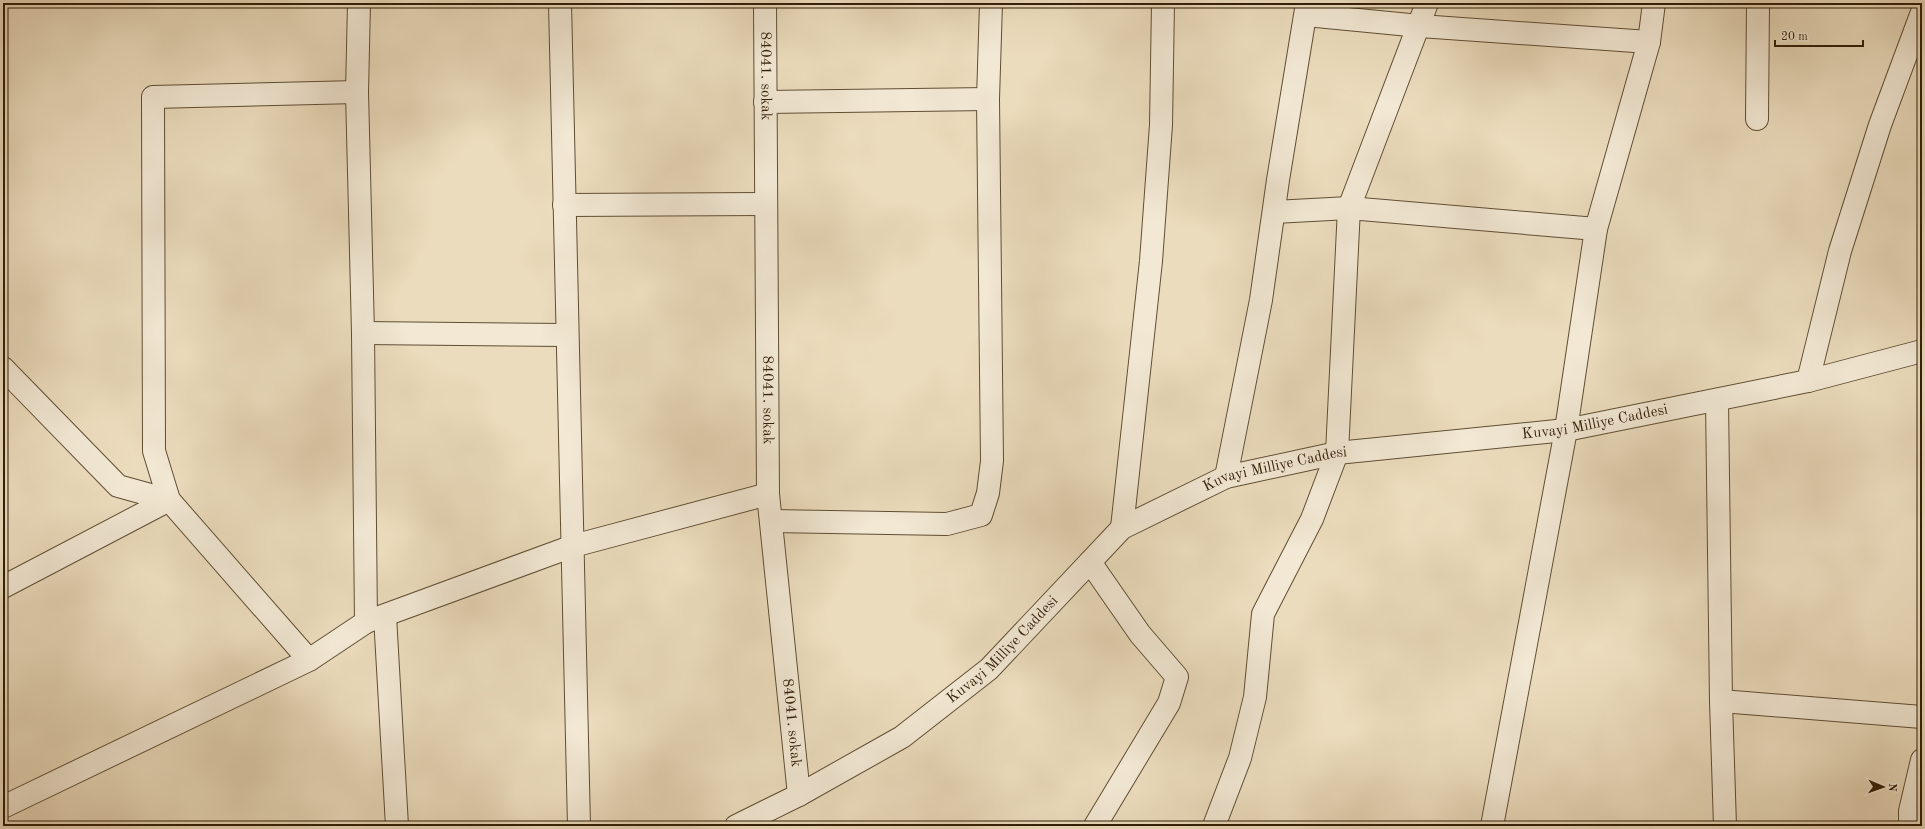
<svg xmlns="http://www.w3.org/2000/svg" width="1925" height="829" font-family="'Old Standard TT',serif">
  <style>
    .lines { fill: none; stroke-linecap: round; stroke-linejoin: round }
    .minor-casing { stroke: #604e34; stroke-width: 24 }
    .tertiary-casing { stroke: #604e34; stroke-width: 24 }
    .minor { stroke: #f2e8d4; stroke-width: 22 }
    .tertiary { stroke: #f2e8d4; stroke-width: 22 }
    .labels { text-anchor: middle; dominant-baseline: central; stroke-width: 3.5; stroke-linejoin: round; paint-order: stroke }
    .street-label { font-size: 15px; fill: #311e07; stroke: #f2e8d4 }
  </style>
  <rect width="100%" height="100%" fill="#ebdcbd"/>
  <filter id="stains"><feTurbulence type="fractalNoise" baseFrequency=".005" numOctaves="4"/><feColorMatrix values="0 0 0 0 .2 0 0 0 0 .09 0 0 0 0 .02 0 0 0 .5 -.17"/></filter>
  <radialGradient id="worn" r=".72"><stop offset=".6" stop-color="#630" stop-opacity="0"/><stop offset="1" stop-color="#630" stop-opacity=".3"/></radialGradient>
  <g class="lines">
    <defs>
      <g id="minor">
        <path d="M 359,3 L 357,92 L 363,333 L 366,622"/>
        <path d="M 560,3 L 579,826"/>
        <path id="s1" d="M 765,3 L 768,494 L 799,795"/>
        <path d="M 1306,15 L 1420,26 L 1649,42"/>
        <path d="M 765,102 L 988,99"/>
        <path d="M 1757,119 L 1758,3"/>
        <path d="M 564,205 L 766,204"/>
        <path d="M 1274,212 L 1349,208 L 1596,229"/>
        <path d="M 363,333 L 566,335"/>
        <path d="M 3,368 L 118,486 L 169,500"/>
        <path d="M 1808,381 L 1840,251 L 1880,125 L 1922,12"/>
        <path d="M 1717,401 L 1721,701 L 1725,826"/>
        <path d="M 1226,477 L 1261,300 L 1278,180 L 1307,3"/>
        <path d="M 771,521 L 947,524 L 981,515 L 988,493 L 992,461 L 988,99 L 991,3"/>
        <path d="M 1122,528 L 1151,261 L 1161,125 L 1163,3"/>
        <path d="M 1090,562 L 1140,634 L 1177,677 L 1169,703 L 1095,826"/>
        <path d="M 3,587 L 169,500"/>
        <path d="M 385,616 L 397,826"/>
        <path d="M 309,660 L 169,500 L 154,451 L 153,97 L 357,92"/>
        <path d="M 1721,701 L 1922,717"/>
        <path d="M 3,807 L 309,660 L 366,622 L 573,546 L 768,494"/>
        <path d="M 1214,826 L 1240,758 L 1255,697 L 1263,614 L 1312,519 L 1337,453 L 1349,208 L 1427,3"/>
        <path d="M 1492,826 L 1566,430 L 1596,229 L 1649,42 L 1654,3"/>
        <path d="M 1910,826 L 1910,811 L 1922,760"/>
      </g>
      <g id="tertiary">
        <path id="s2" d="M 736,826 L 799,795 L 902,737 L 989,669 L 1122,528 L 1226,477 L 1337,453 L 1566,430 L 1808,381 L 1922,351"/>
      </g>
    </defs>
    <use href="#minor" class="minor-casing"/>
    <use href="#tertiary" class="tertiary-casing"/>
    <use href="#minor" class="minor"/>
    <use href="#tertiary" class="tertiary"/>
  </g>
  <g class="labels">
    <g class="street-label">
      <text stroke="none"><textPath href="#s1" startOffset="73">84041. sokak</textPath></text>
      <text stroke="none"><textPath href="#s1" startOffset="397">84041. sokak</textPath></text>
      <text stroke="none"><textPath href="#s2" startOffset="982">Kuvayi Milliye Caddesi</textPath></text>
      <text stroke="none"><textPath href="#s2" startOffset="658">Kuvayi Milliye Caddesi</textPath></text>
      <text stroke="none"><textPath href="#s2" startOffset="322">Kuvayi Milliye Caddesi</textPath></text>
      <text stroke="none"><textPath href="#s1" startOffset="721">84041. sokak</textPath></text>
    </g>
  </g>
  <rect width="1925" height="829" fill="none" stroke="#ebdcbd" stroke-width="16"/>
  <rect x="4" y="4" width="1917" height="821" fill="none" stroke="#311e07" stroke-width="2"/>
  <rect x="8" y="8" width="1909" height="813" fill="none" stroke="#311e07"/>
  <g transform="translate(1883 787) rotate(92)" stroke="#f2e8d4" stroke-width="3" paint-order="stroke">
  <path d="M0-3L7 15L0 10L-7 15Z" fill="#311e07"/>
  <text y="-6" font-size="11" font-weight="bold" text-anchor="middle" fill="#311e07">N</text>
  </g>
  <path d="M1775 40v6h88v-6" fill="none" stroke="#311e07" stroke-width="2"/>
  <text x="1781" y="40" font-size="12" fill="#311e07" stroke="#f2e8d4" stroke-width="3" paint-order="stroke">20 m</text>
  <rect width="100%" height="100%" filter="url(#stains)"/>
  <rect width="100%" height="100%" fill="url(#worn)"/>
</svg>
